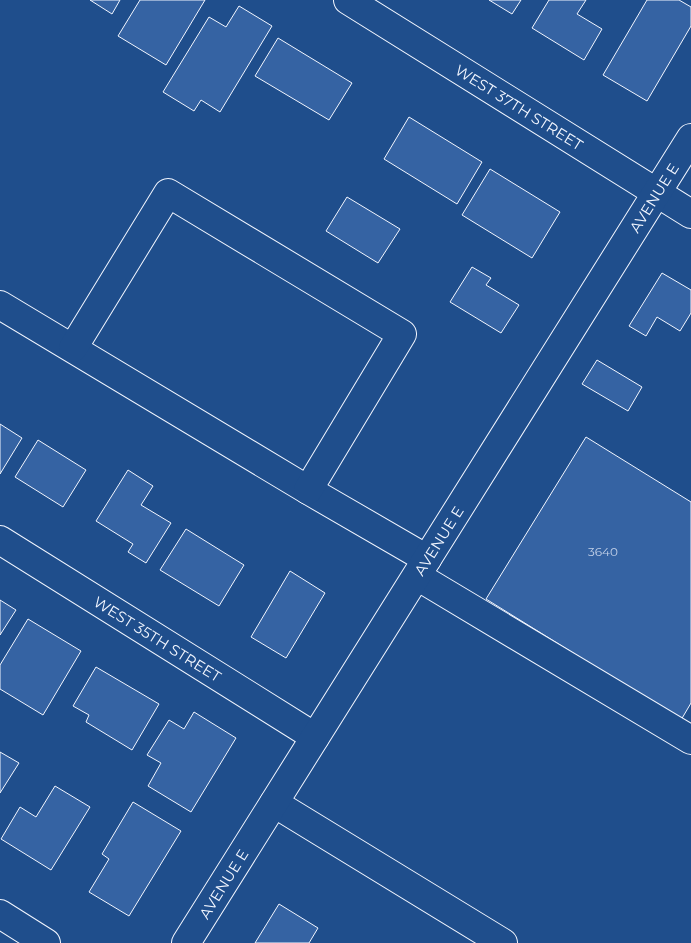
<svg xmlns="http://www.w3.org/2000/svg" width="691" height="943" font-family="Montserrat,sans-serif">
  <style>
    .building { fill: #3563a3; stroke: #f2f6ff }
    .lines { fill: none; stroke-linecap: round; stroke-linejoin: round }
    .minor-casing { stroke: #f2f6ff; stroke-width: 30 }
    .minor { stroke: #1f4e8c; stroke-width: 28 }
    .labels { text-anchor: middle; dominant-baseline: central; stroke-width: 4; stroke-linejoin: round; paint-order: stroke }
    .number-label { font-size: 12px; fill: #c3d1e8 }
    .street-label { font-size: 15px; fill: #f2f6ff; stroke: #1f4e8c }
  </style>
  <rect width="100%" height="100%" fill="#1f4e8c"/>
  <g class="building">
    <path d="M 90,0 L 120,0 L 112,14 Z"/>
    <path d="M 140,0 L 205,0 L 166,65 L 118,36 Z"/>
    <path d="M 489,0 L 521,0 L 512,14 Z"/>
    <path d="M 549,0 L 586,0 L 577,14 L 602,29 L 584,60 L 532,28 Z"/>
    <path d="M 647,0 L 679,0 L 691,7 L 691,26 L 647,101 L 603,75 Z"/>
    <path d="M 239,6 L 272,26 L 220,112 L 201,100 L 194,111 L 163,92 L 209,17 L 226,27 Z"/>
    <path d="M 278,38 L 352,83 L 329,120 L 255,76 Z"/>
    <path d="M 409,117 L 482,162 L 457,204 L 384,159 Z"/>
    <path d="M 490,169 L 560,212 L 532,258 L 462,215 Z"/>
    <path d="M 347,197 L 400,229 L 378,263 L 326,231 Z"/>
    <path d="M 472,267 L 491,278 L 486,285 L 519,305 L 501,333 L 450,302 Z"/>
    <path d="M 662,273 L 691,290 L 691,313 L 680,331 L 657,317 L 646,336 L 629,326 Z"/>
    <path d="M 597,360 L 642,387 L 628,411 L 582,384 Z"/>
    <path d="M 0,424 L 22,438 L 0,474 Z"/>
    <path d="M 586,437 L 691,502 L 691,703 L 681,720 L 486,599 Z"/>
    <path d="M 38,440 L 86,470 L 63,507 L 15,477 Z"/>
    <path d="M 128,470 L 153,486 L 141,505 L 171,523 L 146,563 L 128,552 L 133,544 L 96,521 Z"/>
    <path d="M 186,529 L 244,565 L 219,606 L 160,570 Z"/>
    <path d="M 290,571 L 325,593 L 286,658 L 251,637 Z"/>
    <path d="M 0,600 L 16,610 L 0,635 Z"/>
    <path d="M 28,619 L 81,651 L 43,715 L 0,689 L 0,665 Z"/>
    <path d="M 96,667 L 159,704 L 132,750 L 86,722 L 89,715 L 73,706 Z"/>
    <path d="M 194,712 L 236,738 L 191,812 L 148,786 L 161,763 L 147,755 L 169,720 L 184,729 Z"/>
    <path d="M 0,752 L 19,763 L 0,793 Z"/>
    <path d="M 55,786 L 90,807 L 51,870 L 1,839 L 20,807 L 36,817 Z"/>
    <path d="M 133,802 L 181,831 L 129,916 L 89,892 L 109,859 L 102,854 Z"/>
    <path d="M 279,904 L 318,928 L 309,943 L 255,943 Z"/>
  </g>
  <g class="lines">
    <defs>
      <g id="minor">
        <path id="s1" d="M 348,0 L 691,214"/>
        <path d="M 0,305 L 308,490 L 427,559"/>
        <path d="M 73,348 L 168,193 L 402,334 L 308,490"/>
        <path id="s2" d="M 0,540 L 315,737"/>
        <path d="M 417,576 L 691,740"/>
        <path d="M 274,803 L 503,943"/>
        <path d="M 0,914 L 46,943"/>
        <path id="s3" d="M 186,943 L 691,138"/>
      </g>
    </defs>
    <use href="#minor" class="minor-casing"/>
    <use href="#minor" class="minor"/>
  </g>
  <g class="labels">
    <g class="number-label">
      <text x="603" y="551">3640</text>
    </g>
    <g class="street-label">
      <text stroke="none"><textPath href="#s1" startOffset="202">WEST 37TH STREET</textPath></text>
      <text stroke="none"><textPath href="#s3" startOffset="880">AVENUE E</textPath></text>
      <text stroke="none"><textPath href="#s3" startOffset="475">AVENUE E</textPath></text>
      <text stroke="none"><textPath href="#s2" startOffset="186">WEST 35TH STREET</textPath></text>
      <text stroke="none"><textPath href="#s3" startOffset="70">AVENUE E</textPath></text>
    </g>
  </g>
</svg>
